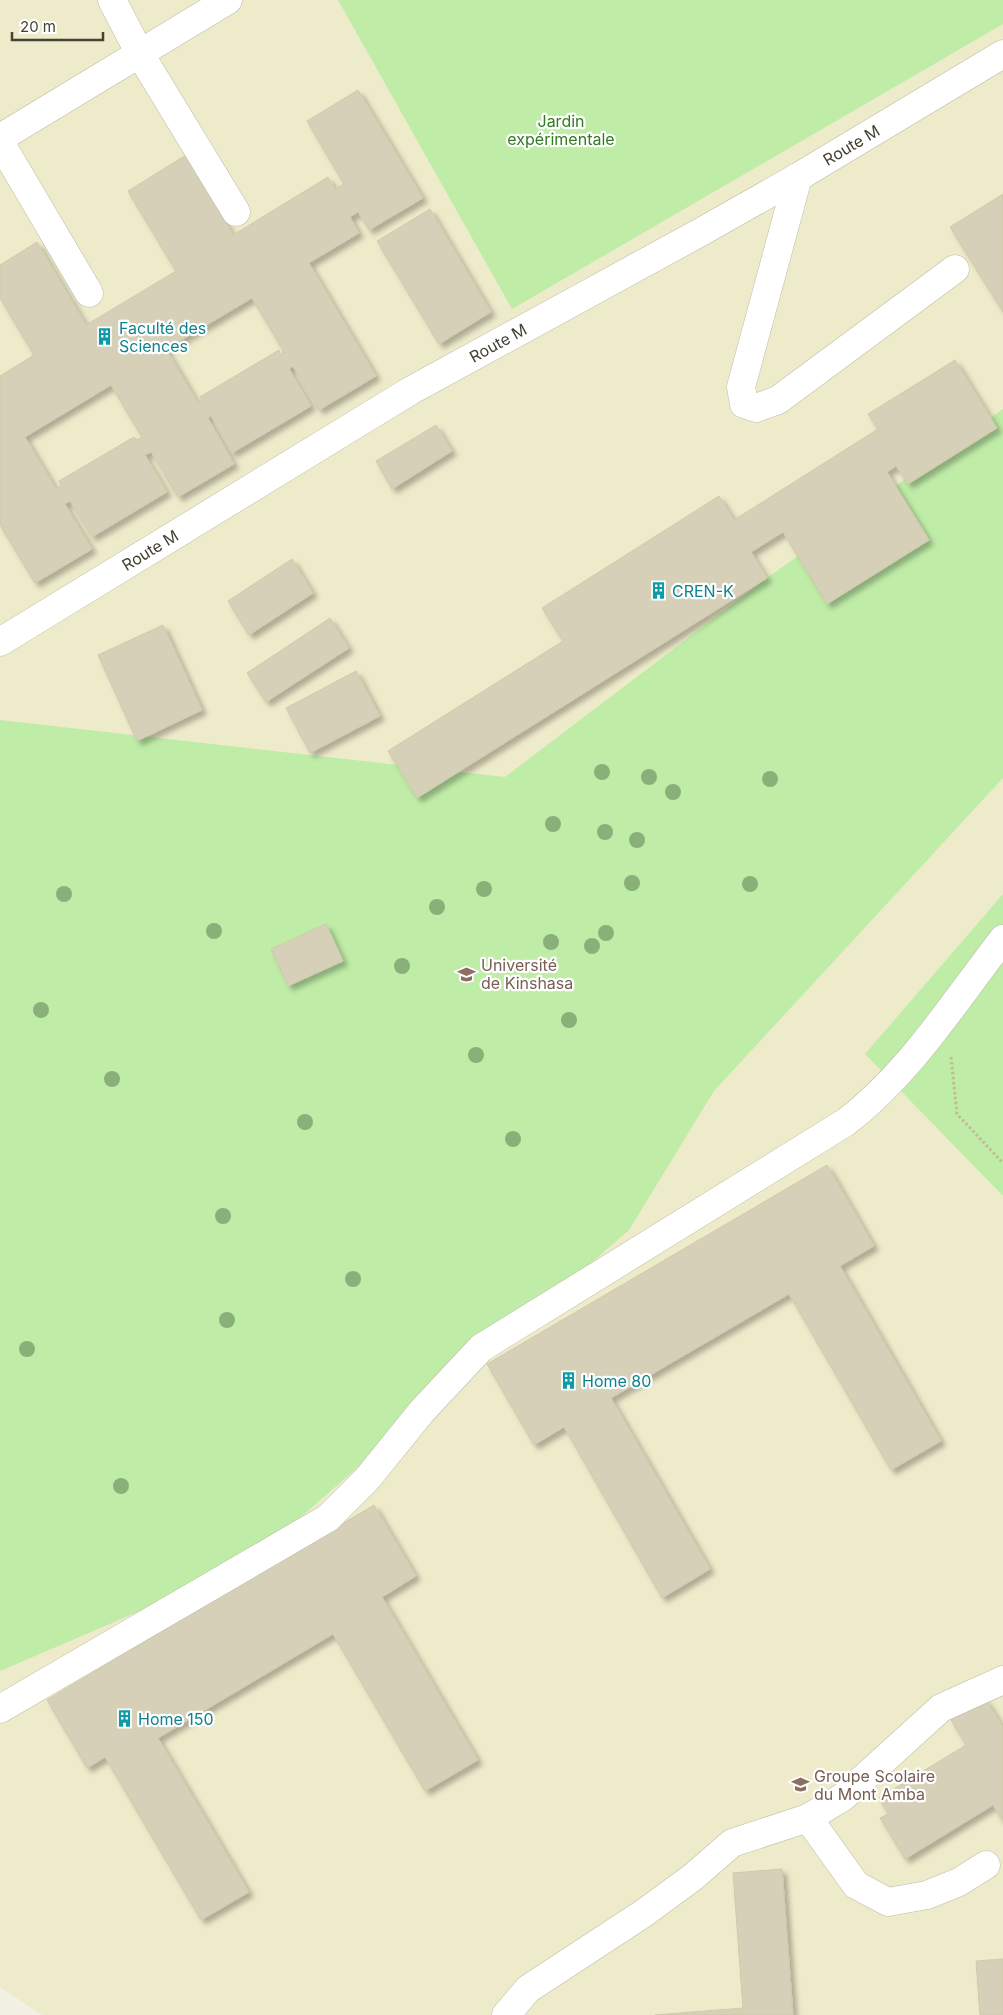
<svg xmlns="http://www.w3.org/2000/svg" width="1003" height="2015" font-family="Inter,sans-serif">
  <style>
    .education { fill: #eeebcb }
    .green { fill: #bfeca7 }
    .building { fill: #d5d0b7; stroke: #d1c9aa; fill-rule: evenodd; filter: url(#shadow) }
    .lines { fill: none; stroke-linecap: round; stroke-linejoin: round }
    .minor-casing { stroke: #bfbba5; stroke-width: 29 }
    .path { stroke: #c2bb94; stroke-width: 3; stroke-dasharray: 2.5 2.5; stroke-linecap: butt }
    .minor { stroke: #fff; stroke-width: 28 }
    .tree { fill: #89b078 }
    .labels { text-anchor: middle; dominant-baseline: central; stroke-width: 4.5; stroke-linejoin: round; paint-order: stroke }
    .park-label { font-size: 16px; fill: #327b21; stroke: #fff }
    .street-label { font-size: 16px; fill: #454233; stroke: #fff }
    .culture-label { font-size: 16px; fill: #0d838f; stroke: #fff; text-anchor: start }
    .education-label { font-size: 16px; fill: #785e54; stroke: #fff; text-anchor: start }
  </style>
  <defs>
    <filter id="shadow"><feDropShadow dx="4.5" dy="4.5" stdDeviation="2.5" flood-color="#0004"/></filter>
  </defs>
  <rect width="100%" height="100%" fill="#f3f1e3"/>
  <path class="education" d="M 0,0 L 1003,0 L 1003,894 L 866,1054 L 1003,1196 L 1003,2015 L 42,2015 L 0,1987 Z"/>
  <g class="green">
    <path d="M 338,0 L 1003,0 L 1003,24 L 512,309 Z"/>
    <path d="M 1003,409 L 1003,778 L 714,1091 L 629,1230 L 245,1566 L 0,1671 L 0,720 L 505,777 L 767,578 Z"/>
    <path d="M 1003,894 L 1003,1196 L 865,1054 Z"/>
  </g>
  <g class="building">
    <path d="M 358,90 L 423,198 L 369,230 L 358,212 L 350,217 L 359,233 L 309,263 L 376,376 L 319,410 L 293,366 L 289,369 L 311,406 L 232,453 L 211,416 L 208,418 L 234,464 L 178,497 L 151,452 L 145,455 L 167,492 L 92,537 L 70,501 L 65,504 L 92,549 L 35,583 L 0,525 L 0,376 L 34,355 L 0,298 L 0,265 L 37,242 L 86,325 L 176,271 L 128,191 L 186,155 L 233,235 L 328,177 L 335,189 L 344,184 L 307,121 ZM 252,298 L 284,352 L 280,354 L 279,350 L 200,397 L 202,401 L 198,403 L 166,349 ZM 111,385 L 142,437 L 137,440 L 134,437 L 59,481 L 61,486 L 56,489 L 25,437 Z"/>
    <path d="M 1003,194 L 1003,312 L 950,227 Z"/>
    <path d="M 430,209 L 491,312 L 439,344 L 377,241 Z"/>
    <path d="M 955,360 L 997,428 L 908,484 L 896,466 L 887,472 L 929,540 L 827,604 L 783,532 L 751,552 L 767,578 L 417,798 L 388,751 L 563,641 L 542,608 L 719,496 L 734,520 L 878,429 L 868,414 Z"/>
    <path d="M 436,425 L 452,451 L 392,489 L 376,461 Z"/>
    <path d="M 292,559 L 313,593 L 249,635 L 228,601 Z"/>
    <path d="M 330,618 L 349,648 L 266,702 L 247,673 Z"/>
    <path d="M 163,625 L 202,710 L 137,741 L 98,655 Z"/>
    <path d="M 356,671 L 380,716 L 310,753 L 286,708 Z"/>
    <path d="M 326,924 L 343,961 L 288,986 L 271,949 Z"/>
    <path d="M 827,1165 L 874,1246 L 840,1266 L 941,1441 L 891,1470 L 789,1294 L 611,1398 L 710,1569 L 662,1598 L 564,1427 L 534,1445 L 487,1364 Z"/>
    <path d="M 374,1505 L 416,1576 L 382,1597 L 478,1760 L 425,1791 L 333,1634 L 158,1738 L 249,1892 L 201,1920 L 105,1757 L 87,1768 L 47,1700 Z"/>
    <path d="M 985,1699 L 1003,1727 L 1003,1818 L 1001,1819 L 993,1805 L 905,1859 L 880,1818 L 888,1814 L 879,1798 L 966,1745 L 951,1720 Z"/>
    <path d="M 782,1869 L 793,2015 L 655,2015 L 743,2008 L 733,1873 Z"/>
    <path d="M 1003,1959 L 1003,2015 L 980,2015 L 976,1961 Z"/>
  </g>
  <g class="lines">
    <defs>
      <g id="minor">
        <path d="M 112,0 L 140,54 L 236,212"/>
        <path d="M 0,138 L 228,0"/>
        <path d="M 0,142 L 89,293"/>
        <path d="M 798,177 L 741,387 L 744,404 L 756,408 L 778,400 L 955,269"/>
        <path id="s1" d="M 0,642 L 410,391 L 699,233 L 798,177 L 1003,54"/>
        <path d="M 0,1709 L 328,1518 L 367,1479 L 422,1411 L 481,1348 L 846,1122 C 910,1073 954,1002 1003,939"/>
        <path d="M 808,1818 L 856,1885 L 888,1902 L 927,1895 L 959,1882 L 986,1865"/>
        <path d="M 506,2015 L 528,1989 L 644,1913 L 693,1877 L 732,1843 L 808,1818 L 843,1797 L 941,1708 L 1003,1680"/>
      </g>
    </defs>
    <use href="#minor" class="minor-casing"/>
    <path class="path" d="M 951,1057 L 957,1114 L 1003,1163"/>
    <use href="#minor" class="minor"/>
  </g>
  <g class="tree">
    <circle cx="602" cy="772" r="8"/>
    <circle cx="649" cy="777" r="8"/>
    <circle cx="770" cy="779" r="8"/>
    <circle cx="673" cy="792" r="8"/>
    <circle cx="553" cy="824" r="8"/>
    <circle cx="605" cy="832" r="8"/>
    <circle cx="637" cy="840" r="8"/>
    <circle cx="632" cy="883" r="8"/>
    <circle cx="750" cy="884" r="8"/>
    <circle cx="484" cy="889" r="8"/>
    <circle cx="64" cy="894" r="8"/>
    <circle cx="437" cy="907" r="8"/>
    <circle cx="214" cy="931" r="8"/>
    <circle cx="606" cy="933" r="8"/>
    <circle cx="551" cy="942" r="8"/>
    <circle cx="592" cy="946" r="8"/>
    <circle cx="402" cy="966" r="8"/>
    <circle cx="41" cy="1010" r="8"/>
    <circle cx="569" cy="1020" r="8"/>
    <circle cx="476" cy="1055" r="8"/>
    <circle cx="112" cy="1079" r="8"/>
    <circle cx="305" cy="1122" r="8"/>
    <circle cx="513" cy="1139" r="8"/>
    <circle cx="223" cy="1216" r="8"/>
    <circle cx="353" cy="1279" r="8"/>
    <circle cx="227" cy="1320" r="8"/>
    <circle cx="27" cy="1349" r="8"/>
    <circle cx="121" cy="1486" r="8"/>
  </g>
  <defs>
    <symbol id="building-bare" viewBox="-9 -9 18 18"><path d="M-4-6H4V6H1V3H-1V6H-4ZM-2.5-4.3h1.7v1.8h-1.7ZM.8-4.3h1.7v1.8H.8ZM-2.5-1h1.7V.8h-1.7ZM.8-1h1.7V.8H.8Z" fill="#0f9aa8" stroke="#fff" stroke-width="2.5" paint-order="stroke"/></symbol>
    <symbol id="university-bare" viewBox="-9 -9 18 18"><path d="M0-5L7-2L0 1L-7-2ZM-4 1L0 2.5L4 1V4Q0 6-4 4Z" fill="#8d6e63" stroke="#fff" stroke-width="2.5" paint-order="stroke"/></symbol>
    <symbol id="school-bare" viewBox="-9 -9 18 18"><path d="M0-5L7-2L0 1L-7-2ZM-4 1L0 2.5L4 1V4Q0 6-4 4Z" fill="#8d6e63" stroke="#fff" stroke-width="2.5" paint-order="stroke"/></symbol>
  </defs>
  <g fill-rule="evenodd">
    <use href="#building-bare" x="92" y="324" width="25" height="25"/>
    <use href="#building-bare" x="646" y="578" width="25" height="25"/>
    <use href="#university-bare" x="454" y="962" width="25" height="25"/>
    <use href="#building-bare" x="556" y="1368" width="25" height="25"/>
    <use href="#building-bare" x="112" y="1706" width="25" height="25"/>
    <use href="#school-bare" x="788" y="1772" width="25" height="25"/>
  </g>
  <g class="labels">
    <g class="park-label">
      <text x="561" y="121">Jardin<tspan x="561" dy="18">expérimentale</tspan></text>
    </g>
    <g class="street-label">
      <text stroke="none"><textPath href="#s1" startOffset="986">Route M</textPath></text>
      <text stroke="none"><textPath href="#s1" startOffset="581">Route M</textPath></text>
      <text stroke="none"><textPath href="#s1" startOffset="176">Route M</textPath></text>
    </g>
    <g class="culture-label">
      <text x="119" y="328">Faculté des<tspan x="119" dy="18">Sciences</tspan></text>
      <text x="672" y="591">CREN-K</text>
      <text x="582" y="1381">Home 80</text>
      <text x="138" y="1719">Home 150</text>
    </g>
    <g class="education-label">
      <text x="481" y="965">Université<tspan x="481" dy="18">de Kinshasa</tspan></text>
      <text x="814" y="1776">Groupe Scolaire<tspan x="814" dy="18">du Mont Amba</tspan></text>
    </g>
  </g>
  <path d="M12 32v8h91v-8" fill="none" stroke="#454233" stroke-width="2.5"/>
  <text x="20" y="32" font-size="15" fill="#454233" stroke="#ffffff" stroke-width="4" paint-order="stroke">20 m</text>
</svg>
